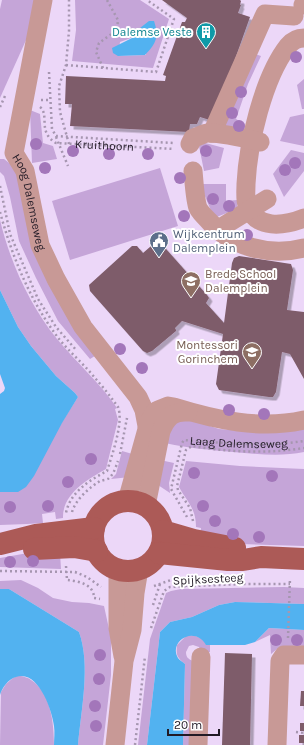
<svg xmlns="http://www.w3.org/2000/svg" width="304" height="745" font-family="Karla,sans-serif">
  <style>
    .green { fill: #c5a5d8; fill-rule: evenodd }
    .water { fill: #52b2f0 }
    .building { fill: #7e5c6a; filter: url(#shadow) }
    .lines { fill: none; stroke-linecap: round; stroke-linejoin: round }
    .path { stroke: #a696b0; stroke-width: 2.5; stroke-dasharray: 2 3; stroke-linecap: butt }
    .minor { stroke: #c89996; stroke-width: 19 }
    .major { stroke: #ac5a57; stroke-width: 22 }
    .tree { fill: #a376ba }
    .labels { text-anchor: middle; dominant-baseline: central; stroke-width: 4; stroke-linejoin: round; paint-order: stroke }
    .culture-label { font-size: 12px; fill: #0d838f; stroke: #fff; text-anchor: end }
    .street-label { font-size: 12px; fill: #211a25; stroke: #fff }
    .service-label { font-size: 12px; fill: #4e5e75; stroke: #fff; text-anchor: start }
    .education-label { font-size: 12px; fill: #785e54; stroke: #fff; text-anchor: start }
  </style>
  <defs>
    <filter id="shadow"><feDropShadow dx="3.5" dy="3.5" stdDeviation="0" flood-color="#0004"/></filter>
  </defs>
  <rect width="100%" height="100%" fill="#ecd7f8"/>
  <g class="green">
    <path d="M 2,0 L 36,0 L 31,29 L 0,98 L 0,9 Z"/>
    <path d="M 75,0 L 140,0 L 169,19 L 153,68 L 72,61 L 76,30 ZM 140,28 L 146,55 L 118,56 L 120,42 L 134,37 Z"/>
    <path d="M 255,54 L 261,56 L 248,84 L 236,119 L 245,124 L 243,133 L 219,129 Z"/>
    <path d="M 304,79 L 304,109 L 302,109 L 297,85 Z"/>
    <path d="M 30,110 L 40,114 L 43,143 L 53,146 L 57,159 L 32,163 Z"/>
    <path d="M 304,114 L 304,146 L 280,141 L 290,117 Z"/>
    <path d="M 198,141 L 224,148 L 219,168 L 204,171 Z"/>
    <path d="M 291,150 L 304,153 L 304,171 L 284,197 L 273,174 Z"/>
    <path d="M 0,159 L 4,159 L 13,166 L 98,354 L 90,359 L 58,321 L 36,278 L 19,241 L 10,197 L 4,176 L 0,172 Z"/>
    <path d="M 160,168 L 178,226 L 70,260 L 52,201 Z"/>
    <path d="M 200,184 L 226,184 L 226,201 L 237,200 L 237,209 L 214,218 Z"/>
    <path d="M 0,220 C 10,262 30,306 57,339 C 77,363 100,383 117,408 L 115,409 L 118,420 L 106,469 C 88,479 62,494 63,518 L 56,519 L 55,512 L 42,514 L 43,523 L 27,524 L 0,525 L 0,492 L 18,491 L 78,397 L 75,393 L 56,376 L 31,346 L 18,327 L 0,290 Z"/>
    <path d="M 189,419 L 219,429 L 244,431 L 304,429 L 304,452 C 281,457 256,454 233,452 C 210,450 187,448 165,443 L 174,423 Z"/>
    <path d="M 122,451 L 136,455 L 130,477 L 111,479 L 116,474 Z"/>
    <path d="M 160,460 L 174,463 L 169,483 L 170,493 L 155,483 Z"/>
    <path d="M 186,461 L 240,466 L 304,469 L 304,546 L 242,544 L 200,536 L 201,528 L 196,527 C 196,508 187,502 179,487 Z"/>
    <path d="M 28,553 L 60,553 L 61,569 L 0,567 L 0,558 Z"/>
    <path d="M 21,580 L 38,588 L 53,598 L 72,602 L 89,603 L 104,606 L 111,638 L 111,675 L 103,745 L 78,745 C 81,710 91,665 79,632 L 9,589 L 0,589 L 0,581 Z"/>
    <path d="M 284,587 L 304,588 L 304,604 L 235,602 L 219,605 L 192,617 L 170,622 L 160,632 L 147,745 L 138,745 L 150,639 L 166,593 L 171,591 L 181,589 Z"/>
    <path d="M 269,628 L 304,630 L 304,647 L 302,649 L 277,649 L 271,654 L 270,635 L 255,642 Z"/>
    <path d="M 193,635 L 203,639 L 206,644 L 210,645 L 210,652 L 201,652 L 199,647 L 193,645 L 189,646 L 186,652 C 186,657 188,659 193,661 L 190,745 L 183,745 L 185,664 C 177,657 176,656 177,645 L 186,636 Z"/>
    <path d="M 19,675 C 23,677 28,677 31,680 C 51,692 54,724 54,745 L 0,745 L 1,692 L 6,684 L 13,678 Z"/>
  </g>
  <g class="water">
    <path d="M 149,21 L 154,21 C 159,36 157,43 145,55 L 118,56 L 113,53 L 112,48 L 134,37 L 140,28 Z"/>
    <path d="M 0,290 L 18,327 L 31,346 L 56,376 L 75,393 L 78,397 L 62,423 L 34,476 L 26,487 L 18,492 L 0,492 L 0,394 L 4,391 L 5,388 L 0,374 Z"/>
    <path d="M 0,589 L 9,589 L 79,632 C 91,665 81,710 78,745 L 54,745 C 54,739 55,732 54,726 C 52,710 38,669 16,677 C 8,679 2,688 0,695 Z"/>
    <path d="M 235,602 L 304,604 L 304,630 L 269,628 L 255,642 L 245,645 L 206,645 C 195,625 168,641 178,658 C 179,660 183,662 185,664 L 183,745 L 147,745 L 160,632 L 170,622 L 192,617 L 219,605 Z"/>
  </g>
  <g class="building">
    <path d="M 162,0 L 240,0 L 241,1 L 240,5 L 241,5 L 238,13 L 250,17 L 213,121 L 200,117 L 197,124 L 190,124 L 189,132 L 70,126 L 72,104 L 65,104 L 66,76 L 165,81 L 166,76 L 163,75 L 182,22 L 185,22 L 187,18 Z"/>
    <path d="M 158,240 L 207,295 L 209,298 L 206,303 L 224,323 L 232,263 L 234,258 L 239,256 L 291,264 L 293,270 L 287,310 L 304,312 L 304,379 L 290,354 L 282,352 L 276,392 L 273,397 L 269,397 L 219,390 L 216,384 L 223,334 L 182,321 L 175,328 L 176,330 L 176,331 L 152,351 L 147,353 L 143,351 L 90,291 L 89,285 L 132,246 L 137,246 L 143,253 Z"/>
    <path d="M 225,653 L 252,654 L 250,745 L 222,745 Z"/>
    <path d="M 301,691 L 304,691 L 304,706 L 300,706 Z"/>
    <rect x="300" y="723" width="4" height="8"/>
    <rect x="299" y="735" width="5" height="8"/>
  </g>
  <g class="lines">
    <g class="path">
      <path d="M 66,65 L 156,72 L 174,19 L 147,0"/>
      <path d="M 103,68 L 96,52 L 99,43 L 117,30 L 118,20 L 107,0"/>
      <path d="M 49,72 L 52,129 L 56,136 L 173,143"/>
      <path d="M 41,100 L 51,100"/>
      <path d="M 0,107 L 5,96"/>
      <path id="s1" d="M 40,107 C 50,115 37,132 56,143 L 174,149"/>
      <path d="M 56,137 L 68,166"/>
      <path d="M 69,144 L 60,112 L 59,86 L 66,65 L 69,31 L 69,0"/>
      <path d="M 0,186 L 10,234 L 38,299 L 56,327 L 77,351"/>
      <path d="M 0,212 C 12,256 29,298 56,335 C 67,350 83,363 95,378 C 103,387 111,397 118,407 C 124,422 112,455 107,471 C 90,480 70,492 66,513"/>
      <path d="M 120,454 L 127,418"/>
      <path d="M 72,512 C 76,499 89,488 100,481 C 103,480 107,480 109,478 C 114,474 116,466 118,461"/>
      <path id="s2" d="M 187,517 L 171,489 L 182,443 L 184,440 C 224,443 264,447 304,441"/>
      <path d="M 193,521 L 190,508 L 178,490 L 177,486 L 186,450 L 192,446 C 229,452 267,454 304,448"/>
      <path d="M 66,566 L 67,580 C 78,581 94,584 94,598 L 100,599"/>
      <path d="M 0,571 L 75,572 L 87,577 L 101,587"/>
      <path d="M 154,586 L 171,580 L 200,578"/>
      <path d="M 186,587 L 187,577"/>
      <path d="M 153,605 L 160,584"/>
      <path d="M 151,628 L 164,591 L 170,587 L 243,584 L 290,584"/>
      <path d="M 288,638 L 290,578"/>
      <path d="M 296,732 L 304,733"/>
      <path d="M 135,745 L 145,656"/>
    </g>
    <g class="minor">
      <path id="s3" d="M 43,0 L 14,153 L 25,171 L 40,245 L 56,279 L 83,327 L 138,397 L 144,410 L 147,426"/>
      <path d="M 303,5 L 304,3"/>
      <path d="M 304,38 C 298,38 292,41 288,46 C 263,78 248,144 246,184 C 246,190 245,199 247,205 C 256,230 284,226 304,218"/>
      <path d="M 212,133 L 265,14 L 294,16"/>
      <path d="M 190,144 L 193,138 C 198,137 204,133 208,133 C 225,133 244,138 260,142"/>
      <path d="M 193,171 C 194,181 195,200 198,208 C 200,212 205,217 208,220 C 231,247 270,257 304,248"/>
      <path d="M 217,230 L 267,199"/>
      <path d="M 127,501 L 149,422 L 155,412 L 158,410 L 168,406 L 174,407 C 216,420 260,430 304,420"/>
      <path d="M 146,506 L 161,431 C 167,417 173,411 188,412"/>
      <path d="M 118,569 L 118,628 L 123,656"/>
      <path d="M 115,745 L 124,661 L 132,630 L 135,593 L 139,569"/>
      <path d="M 198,745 L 201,657"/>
      <path d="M 277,745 L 280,661 L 284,655 L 304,655"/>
    </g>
    <g class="major">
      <circle cx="128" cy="536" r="35"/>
      <path d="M 163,531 L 194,540 L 235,548"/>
      <path d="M 0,544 L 36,535 L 94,528"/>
      <path d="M 34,549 L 74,547 L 97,551"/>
      <path d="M 159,553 L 228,560 L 243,560 L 261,557 L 304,559"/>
    </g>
  </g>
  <g class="tree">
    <circle cx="296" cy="57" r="6"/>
    <circle cx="241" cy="92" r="6"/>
    <circle cx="232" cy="113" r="6"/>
    <circle cx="239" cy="126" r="6"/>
    <circle cx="36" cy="144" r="6"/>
    <circle cx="73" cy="151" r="6"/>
    <circle cx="206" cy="151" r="6"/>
    <circle cx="109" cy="154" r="6"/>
    <circle cx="148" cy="154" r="6"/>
    <circle cx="295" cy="163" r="6"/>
    <circle cx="45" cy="168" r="6"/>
    <circle cx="285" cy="170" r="6"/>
    <circle cx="180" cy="178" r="6"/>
    <circle cx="213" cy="199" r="6"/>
    <circle cx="229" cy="206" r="6"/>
    <circle cx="184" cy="216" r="6"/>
    <circle cx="247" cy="235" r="6"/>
    <circle cx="120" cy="349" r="6"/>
    <circle cx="142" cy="368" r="6"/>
    <circle cx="229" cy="410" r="6"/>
    <circle cx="264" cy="414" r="6"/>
    <circle cx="91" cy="459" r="6"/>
    <circle cx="194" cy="473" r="6"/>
    <circle cx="272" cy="476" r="6"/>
    <circle cx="68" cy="482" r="6"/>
    <circle cx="48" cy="506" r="6"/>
    <circle cx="203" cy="506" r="6"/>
    <circle cx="10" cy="507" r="6"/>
    <circle cx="215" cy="521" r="6"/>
    <circle cx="233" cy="534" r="6"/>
    <circle cx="259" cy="537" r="6"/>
    <circle cx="33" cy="561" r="6"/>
    <circle cx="10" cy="562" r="6"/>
    <circle cx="276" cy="640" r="6"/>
    <circle cx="297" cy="640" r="6"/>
    <circle cx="100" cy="655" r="6"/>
    <circle cx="99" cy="679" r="6"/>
    <circle cx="95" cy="706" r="6"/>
    <circle cx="96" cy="726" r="6"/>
  </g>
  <defs>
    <symbol id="building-pin" viewBox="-11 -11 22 30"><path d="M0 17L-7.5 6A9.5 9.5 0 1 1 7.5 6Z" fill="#0f9aa8" stroke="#fff"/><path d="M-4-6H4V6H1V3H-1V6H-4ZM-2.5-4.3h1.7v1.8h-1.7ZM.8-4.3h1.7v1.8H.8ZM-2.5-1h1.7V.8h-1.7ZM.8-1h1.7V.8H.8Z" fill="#fff"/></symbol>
    <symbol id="civic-pin" viewBox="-11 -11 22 30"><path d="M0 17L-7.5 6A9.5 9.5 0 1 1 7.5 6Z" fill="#5c6f8a" stroke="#fff"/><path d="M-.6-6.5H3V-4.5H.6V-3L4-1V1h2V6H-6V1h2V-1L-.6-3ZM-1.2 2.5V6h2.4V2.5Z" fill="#fff"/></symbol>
    <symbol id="school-pin" viewBox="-11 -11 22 30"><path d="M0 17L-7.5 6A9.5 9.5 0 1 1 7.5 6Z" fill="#8d6e63" stroke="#fff"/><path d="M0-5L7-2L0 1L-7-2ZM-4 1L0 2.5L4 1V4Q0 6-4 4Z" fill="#fff"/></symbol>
  </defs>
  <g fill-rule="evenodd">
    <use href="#building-pin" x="195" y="21" width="22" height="30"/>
    <use href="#civic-pin" x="148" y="230" width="22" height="30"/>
    <use href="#school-pin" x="180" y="270" width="22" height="30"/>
    <use href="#school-pin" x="241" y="341" width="22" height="30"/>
  </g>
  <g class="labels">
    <g class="culture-label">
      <text x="192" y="32">Dalemse Veste</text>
    </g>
    <g class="street-label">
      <text stroke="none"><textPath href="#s1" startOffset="90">Kruithoorn</textPath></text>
      <text stroke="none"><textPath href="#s3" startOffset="208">Hoog Dalemseweg</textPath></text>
      <text stroke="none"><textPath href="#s2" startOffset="138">Laag Dalemseweg</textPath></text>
      <text transform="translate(208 579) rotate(-3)">Spijksesteeg</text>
    </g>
    <g class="service-label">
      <text x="173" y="234">Wijkcentrum<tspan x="173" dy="14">Dalemplein</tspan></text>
    </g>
    <g class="education-label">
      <text x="205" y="274">Brede School<tspan x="205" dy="14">Dalemplein</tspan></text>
      <text x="238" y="345" text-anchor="end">Montessori<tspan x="238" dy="14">Gorinchem</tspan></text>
    </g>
  </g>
  <path d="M168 729v6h51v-6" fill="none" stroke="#211a25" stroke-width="2"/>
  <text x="174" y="729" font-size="12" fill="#211a25" stroke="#ffffff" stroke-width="3" paint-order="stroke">20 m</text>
</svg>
